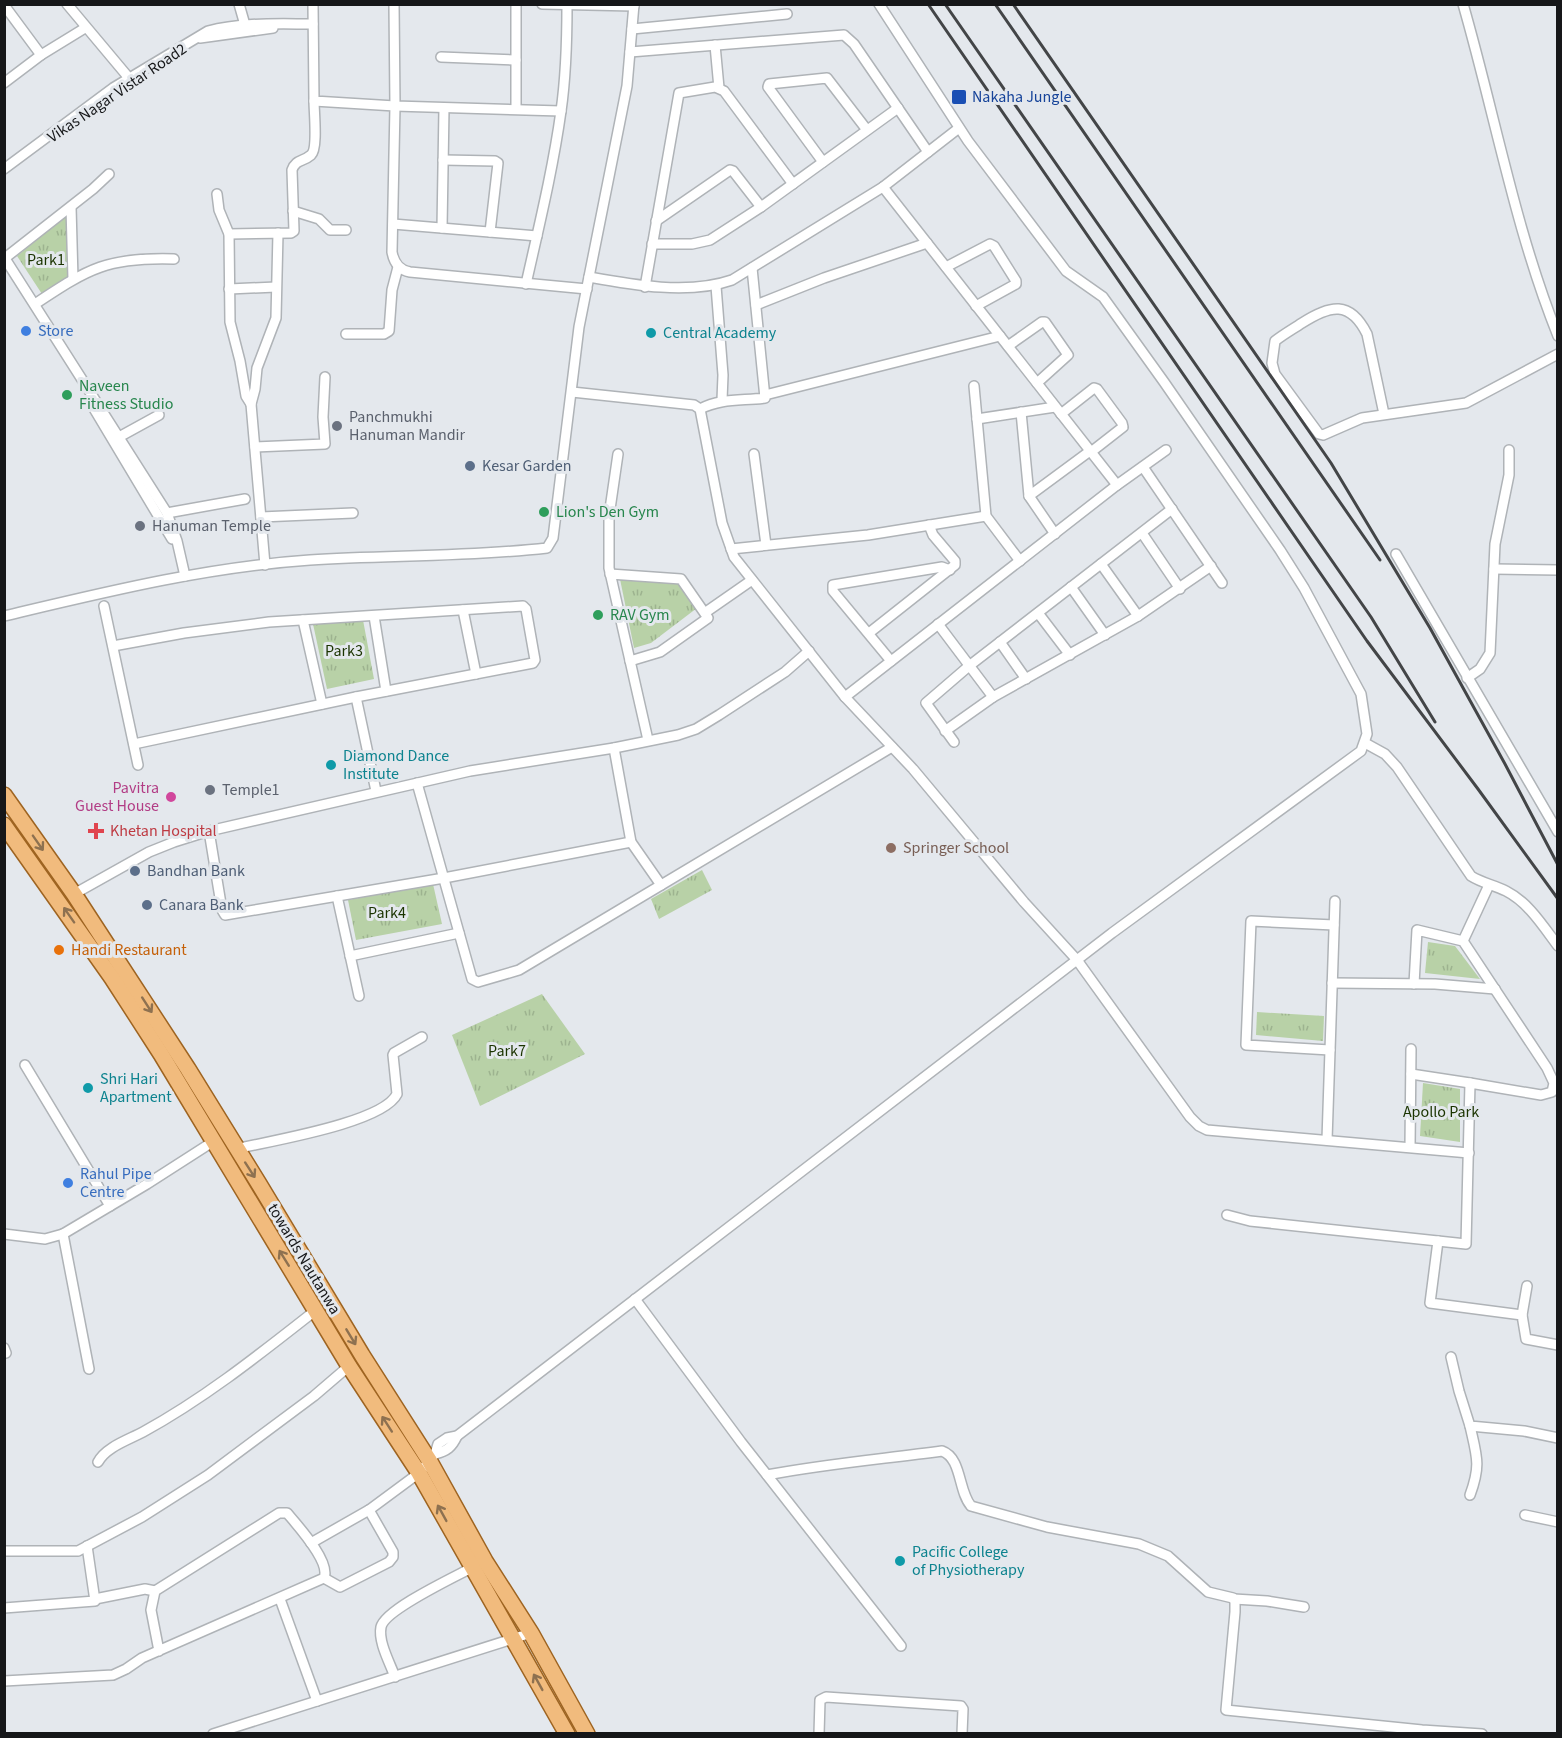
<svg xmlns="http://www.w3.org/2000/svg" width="1562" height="1738" font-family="'Source Sans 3',sans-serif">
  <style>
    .park { fill: url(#park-tufts) }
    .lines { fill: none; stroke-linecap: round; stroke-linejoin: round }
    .minor-casing { stroke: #afb3b7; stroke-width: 12 }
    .primary-casing { stroke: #9e6421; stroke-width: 18 }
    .minor { stroke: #fff; stroke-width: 9 }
    .primary { stroke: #f1bb7d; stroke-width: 15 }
    .rail { stroke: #434547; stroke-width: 3 }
    .oneway { stroke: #8e7150 }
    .transit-dot { fill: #1a4fb4; stroke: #e4e8ed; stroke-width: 2 }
    .shop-dot { fill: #3f7fe0; stroke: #e4e8ed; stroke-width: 2 }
    .culture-dot { fill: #0f9aa8; stroke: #e4e8ed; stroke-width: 2 }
    .leisure-dot { fill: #2e9e5b; stroke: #e4e8ed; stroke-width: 2 }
    .worship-dot { fill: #6b7280; stroke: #e4e8ed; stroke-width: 2 }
    .service-dot { fill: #5c6f8a; stroke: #e4e8ed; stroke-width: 2 }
    .hotel-dot { fill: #d1479c; stroke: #e4e8ed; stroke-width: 2 }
    .health-dot { fill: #e0444e; stroke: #e4e8ed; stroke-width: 2 }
    .education-dot { fill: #8d6e63; stroke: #e4e8ed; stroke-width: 2 }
    .food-dot { fill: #e8710a; stroke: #e4e8ed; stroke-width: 2 }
    .labels { text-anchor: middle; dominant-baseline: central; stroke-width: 6; stroke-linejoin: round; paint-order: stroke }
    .street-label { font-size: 16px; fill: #161719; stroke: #e4e8ed }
    .transit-label { font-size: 16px; fill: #164399; stroke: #e4e8ed; text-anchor: start }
    .park-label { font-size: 16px; fill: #1b3400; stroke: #e4e8ed }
    .shop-label { font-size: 16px; fill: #366cbe; stroke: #e4e8ed; text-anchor: start }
    .culture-label { font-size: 16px; fill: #0d838f; stroke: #e4e8ed; text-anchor: start }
    .leisure-label { font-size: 16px; fill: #27864d; stroke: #e4e8ed; text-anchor: start }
    .worship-label { font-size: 16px; fill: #5b616d; stroke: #e4e8ed; text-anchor: start }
    .service-label { font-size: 16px; fill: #4e5e75; stroke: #e4e8ed; text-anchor: start }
    .hotel-label { font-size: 16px; fill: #b23c85; stroke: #e4e8ed; text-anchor: end }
    .health-label { font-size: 16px; fill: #be3a42; stroke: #e4e8ed; text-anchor: start }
    .education-label { font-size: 16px; fill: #785e54; stroke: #e4e8ed; text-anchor: start }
    .food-label { font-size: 16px; fill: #c56008; stroke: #e4e8ed; text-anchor: start }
  </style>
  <defs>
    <pattern id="park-tufts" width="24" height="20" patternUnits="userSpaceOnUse" patternTransform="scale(1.5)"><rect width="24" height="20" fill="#b8d1a7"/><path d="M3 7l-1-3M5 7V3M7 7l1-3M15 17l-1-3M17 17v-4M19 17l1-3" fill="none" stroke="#9db38f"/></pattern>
  </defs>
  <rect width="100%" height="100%" fill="#e4e8ed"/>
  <g class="park">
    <path d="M 67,215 L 70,277 L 42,294 L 17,256 Z"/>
    <path d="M 620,579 L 679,583 L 697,608 L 651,643 L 634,648 Z"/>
    <path d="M 363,620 L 374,679 L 327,689 L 313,624 Z"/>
    <path d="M 702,870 L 712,890 L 659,919 L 651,899 Z"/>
    <path d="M 433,884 L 442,924 L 356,940 L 348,900 Z"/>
    <path d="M 1428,942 L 1455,946 L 1480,979 L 1425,973 Z"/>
    <path d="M 542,994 L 585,1054 L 480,1106 L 452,1035 Z"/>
    <path d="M 1257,1012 L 1324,1016 L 1323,1041 L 1256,1035 Z"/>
    <path d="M 1423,1083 L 1460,1089 L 1460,1142 L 1420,1136 Z"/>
  </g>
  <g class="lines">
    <defs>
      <g id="minor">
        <path d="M 67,4 L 129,78"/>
        <path d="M 239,4 L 245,25"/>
        <path d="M 313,4 L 314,101 L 395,106 L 392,252 C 394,263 399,270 410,272 L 587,289"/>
        <path d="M 394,4 L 395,106 L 561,111"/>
        <path d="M 542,4 L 634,6"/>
        <path d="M 1463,4 C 1495,115 1515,229 1558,336"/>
        <path d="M 4,5 L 41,55"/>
        <path d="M 632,29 L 787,14"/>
        <path d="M 200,38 L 273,28"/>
        <path d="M 715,45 L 719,88"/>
        <path d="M 630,52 L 844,35 L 854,44 L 928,152"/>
        <path d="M 441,57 L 516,60"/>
        <path d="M 4,83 L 41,55 L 85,28"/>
        <path d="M 516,109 L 516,4"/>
        <path d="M 443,160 L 495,161 L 498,163 L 490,232"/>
        <path d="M 823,162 L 768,87 L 769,84 L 827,78 L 867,130"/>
        <path d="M 4,169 L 113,88 L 208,31 C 242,22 278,24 313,24"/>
        <path d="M 217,194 L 219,210 L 229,234 L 230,322 L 240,361 L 246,396 L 251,404"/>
        <path d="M 71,207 L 73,279"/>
        <path d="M 293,211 L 319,219 L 330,230 L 346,230"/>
        <path d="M 656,221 L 730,170 L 733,171 L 761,207"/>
        <path d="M 393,224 L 537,236"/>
        <path d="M 442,228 L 444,108"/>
        <path d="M 229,234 L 291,233 L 294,231 L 292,170 C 296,159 303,162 311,155 C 318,149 314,112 314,101"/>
        <path d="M 652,244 L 692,244 L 710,240 L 761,207 L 898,108"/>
        <path d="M 4,257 L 167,513 L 177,541 L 185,576"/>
        <path d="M 5,258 L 93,189 L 109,174"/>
        <path d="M 946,267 L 990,244 L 994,246 L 1016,281 L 1016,284 L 976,306"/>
        <path d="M 589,277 C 633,285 689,295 732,280 L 883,187 L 959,128"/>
        <path d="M 526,284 C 539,226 553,169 561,111 C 566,76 567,40 567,5"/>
        <path d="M 716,286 L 723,375 L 722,400"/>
        <path d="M 645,287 L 679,93 L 715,87 L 724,91 L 793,184"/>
        <path d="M 229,289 L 276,287"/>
        <path d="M 35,304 C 89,268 108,257 174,259"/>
        <path d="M 756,305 L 824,278 L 927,243"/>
        <path d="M 346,334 L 384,334 L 389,331 L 392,290 L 398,267"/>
        <path d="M 1008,346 L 1042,322 L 1045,322 L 1068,355 L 1037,383"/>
        <path d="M 974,386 L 986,516 L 1020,561"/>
        <path d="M 572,392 L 694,405 L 700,409 L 722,523 L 734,557 L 845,697 L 913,769 L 1024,902 L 1077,960 L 1190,1117 L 1199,1126 L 1207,1130 L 1469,1153"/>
        <path d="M 765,395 L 1000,336"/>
        <path d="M 90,402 L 172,539"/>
        <path d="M 700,409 C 721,398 742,401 765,398 L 752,268"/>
        <path d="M 1021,412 L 1029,496 L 1055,534"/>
        <path d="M 1061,414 L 1094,388 L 1097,389 L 1122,423 L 1123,427 L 1091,452"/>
        <path d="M 1384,414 L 1367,334 C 1350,300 1330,305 1302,323 C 1293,329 1284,334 1275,341 L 1272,363 L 1275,374 L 1319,434 L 1323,435 L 1362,418 L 1466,403 L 1558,354"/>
        <path d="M 977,419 L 1055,407"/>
        <path d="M 119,437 L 159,415"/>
        <path d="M 255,447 L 325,444 L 323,417 L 325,377"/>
        <path d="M 618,454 L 609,516 L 609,568 L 648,740"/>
        <path d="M 754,454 L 766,545"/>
        <path d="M 1143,467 L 1222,583"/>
        <path d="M 1117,485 L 1166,450"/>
        <path d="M 1029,496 L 1090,451"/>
        <path d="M 167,513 L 245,499"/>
        <path d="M 261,517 L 353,513"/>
        <path d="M 1142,533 L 1180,589"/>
        <path d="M 731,549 L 868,535 L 986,516"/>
        <path d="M 1396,554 L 1558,832"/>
        <path d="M 1101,564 L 1138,616"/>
        <path d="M 265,565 L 251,404 L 255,389 L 257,368 L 276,318 L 278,233"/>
        <path d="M 1494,569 L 1558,570"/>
        <path d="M 610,574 L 681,579 L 708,618 L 660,652 L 630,661"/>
        <path d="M 1071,587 L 1105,635"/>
        <path d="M 104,606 L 138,765"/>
        <path d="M 463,610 L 476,674"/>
        <path d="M 706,612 L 752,580"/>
        <path d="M 1038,613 L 1070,655"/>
        <path d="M 4,616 C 105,592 206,567 310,560 C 389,555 468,557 547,548 L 553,538 L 579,327 L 627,86 L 634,4"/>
        <path d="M 374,616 L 386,691"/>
        <path d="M 303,620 L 322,704"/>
        <path d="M 938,624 L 993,697 L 945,731"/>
        <path d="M 869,633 L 955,565 L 955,561 L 933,535 L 929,525"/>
        <path d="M 1000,642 L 1026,679"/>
        <path d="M 113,646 L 184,633 L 269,622 L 523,606 L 526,609 L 535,660 L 533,663 L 356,697 L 134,744"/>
        <path d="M 891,661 L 833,591 L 833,585 L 942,567 L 950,570"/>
        <path d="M 1467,678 L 1480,669 L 1490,653 L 1495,544 L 1509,475 L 1509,450"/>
        <path d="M 356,697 L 376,791"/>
        <path d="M 845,697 L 1117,485 L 883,187"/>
        <path d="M 993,697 L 1138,616 L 1211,566"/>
        <path d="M 954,742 L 926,703 L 969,666 L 1172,509"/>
        <path d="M 1365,743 L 1385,754 L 1397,767 L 1471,876 C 1482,883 1494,885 1506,891 C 1528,902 1543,926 1558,946"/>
        <path d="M 614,748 L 631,842 L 661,885"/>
        <path d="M 417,783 L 472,979 L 478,982 L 519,970 L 892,747"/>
        <path d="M 209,831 L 222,910 L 225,915 L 444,878 L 631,842"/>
        <path d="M 74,894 L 149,852 L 174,842 L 209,831 L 470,771 L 614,748 L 678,735 L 696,729 L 719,715 L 785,672 L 809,651"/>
        <path d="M 337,896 L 359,996"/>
        <path d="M 1463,941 L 1489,885"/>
        <path d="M 350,956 L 459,933"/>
        <path d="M 1332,983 L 1435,984 L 1495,989"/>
        <path d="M 1330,1050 L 1246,1045 L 1251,921 L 1334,925"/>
        <path d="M 25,1065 L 110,1206"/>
        <path d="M 1411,1074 L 1470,1083"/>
        <path d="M 1327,1140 L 1335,901"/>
        <path d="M 1410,1147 L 1411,1049"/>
        <path d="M 236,1149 C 269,1141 383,1123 397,1094 L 393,1055 L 394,1053 L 422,1037"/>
        <path d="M 1227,1215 L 1250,1221 L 1466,1244 L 1470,1083 L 1541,1095 L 1552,1092 L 1554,1083 L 1547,1068 L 1463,941 L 1417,930 L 1414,984"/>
        <path d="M 4,1234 L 45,1239 L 63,1234 L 147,1184 L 214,1141"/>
        <path d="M 63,1234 L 89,1369"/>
        <path d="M 1438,1241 L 1430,1303 L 1522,1315 L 1526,1339 L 1558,1345"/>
        <path d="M 635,1299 L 741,1442 L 901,1646"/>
        <path d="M 1522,1315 L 1527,1286"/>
        <path d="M 4,1348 L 6,1353"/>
        <path d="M 1451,1357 L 1459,1391 L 1470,1426 L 1524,1431 L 1558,1438"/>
        <path d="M 435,1454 C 447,1451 452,1447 457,1436"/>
        <path d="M 98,1462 C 106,1447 128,1440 143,1432 C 205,1398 260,1354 316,1310"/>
        <path d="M 767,1475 C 825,1464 883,1459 942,1451 C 962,1458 958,1491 971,1506 L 1047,1527 L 1139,1544 L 1168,1556 L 1208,1592 L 1233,1598 L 1235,1602 L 1235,1612 L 1226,1710 L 1422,1730 L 1482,1734"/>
        <path d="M 1470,1495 C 1481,1465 1477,1457 1470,1426"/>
        <path d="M 1525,1515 L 1558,1522"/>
        <path d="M 311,1543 L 369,1510 L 419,1473 L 435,1454 L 438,1444 L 447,1438 L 457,1436 L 1112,933 L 1361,751 L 1367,734 L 1361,694 L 1304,588 L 1280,550 L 1164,382 L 1103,297 L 1066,271 L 968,141 L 879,4"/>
        <path d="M 4,1551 L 78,1551 L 142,1517 L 208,1475 L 314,1396 L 349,1366"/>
        <path d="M 324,1578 L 340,1587 L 389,1562 L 393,1557 L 393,1552 L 369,1510"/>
        <path d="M 95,1599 L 145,1589 L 155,1591"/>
        <path d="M 280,1599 L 317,1701"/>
        <path d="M 1234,1599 L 1267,1601 L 1304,1607"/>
        <path d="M 4,1608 L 95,1601 L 87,1546"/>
        <path d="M 395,1677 C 390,1663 378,1642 381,1627 C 385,1609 457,1576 475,1566"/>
        <path d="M 4,1681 L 113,1675 L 126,1669 L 142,1658 L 324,1578 C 331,1562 298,1526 287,1513 L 279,1513 L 155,1591 L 151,1610 L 159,1651"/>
        <path d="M 213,1734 L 531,1633"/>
        <path d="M 819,1734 L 820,1700 L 826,1697 L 961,1706 L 963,1709 L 962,1734"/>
      </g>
      <g id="primary">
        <path d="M 4,795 L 74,894 L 188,1069 L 259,1184 L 362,1355 L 429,1460 L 485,1561 L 531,1633 L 587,1734"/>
        <path d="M 4,825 L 112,978 L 161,1054 L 349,1366 L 419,1473 L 567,1734"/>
      </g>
    </defs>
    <use href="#minor" class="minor-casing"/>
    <use href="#primary" class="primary-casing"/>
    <use href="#minor" class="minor"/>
    <use href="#primary" class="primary"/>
    <g class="rail">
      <path d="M 928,4 L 1367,641 L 1478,789 L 1558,899"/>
      <path d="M 945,4 L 1371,617 L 1435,722"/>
      <path d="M 995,4 L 1380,560"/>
      <path d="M 1013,4 L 1331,463 L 1430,628 L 1505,764 L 1558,865"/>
    </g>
  </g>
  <defs><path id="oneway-shaft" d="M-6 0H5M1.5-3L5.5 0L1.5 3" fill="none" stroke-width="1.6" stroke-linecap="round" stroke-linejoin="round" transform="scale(1.5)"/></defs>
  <g class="oneway">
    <use href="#oneway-shaft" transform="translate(38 843) rotate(55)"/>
    <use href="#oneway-shaft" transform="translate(69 915) rotate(-125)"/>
    <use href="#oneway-shaft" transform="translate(147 1005) rotate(57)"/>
    <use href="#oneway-shaft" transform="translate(250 1170) rotate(57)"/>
    <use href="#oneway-shaft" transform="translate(284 1258) rotate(-122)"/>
    <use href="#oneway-shaft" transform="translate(351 1337) rotate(59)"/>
    <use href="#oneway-shaft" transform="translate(387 1424) rotate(-123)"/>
    <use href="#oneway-shaft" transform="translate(442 1513) rotate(-119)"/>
    <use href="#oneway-shaft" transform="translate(538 1682) rotate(-119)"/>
  </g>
  <rect class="transit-dot" x="951" y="89" width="16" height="16" rx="3"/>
  <g class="shop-dot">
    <circle cx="26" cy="331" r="6"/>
    <circle cx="68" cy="1183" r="6"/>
  </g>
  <g class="culture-dot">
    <circle cx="651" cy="333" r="6"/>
    <circle cx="331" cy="765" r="6"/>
    <circle cx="88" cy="1088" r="6"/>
    <circle cx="900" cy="1561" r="6"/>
  </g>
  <g class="leisure-dot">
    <circle cx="67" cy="395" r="6"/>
    <circle cx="544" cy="512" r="6"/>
    <circle cx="598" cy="615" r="6"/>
  </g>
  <g class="worship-dot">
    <circle cx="337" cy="426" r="6"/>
    <circle cx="140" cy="526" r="6"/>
    <circle cx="210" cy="790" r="6"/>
  </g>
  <g class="service-dot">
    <circle cx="470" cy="466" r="6"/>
    <circle cx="135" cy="871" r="6"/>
    <circle cx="147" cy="905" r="6"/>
  </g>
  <circle class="hotel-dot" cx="171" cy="797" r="6"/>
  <path class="health-dot" d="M93 822h6v6h6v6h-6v6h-6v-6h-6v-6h6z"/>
  <circle class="education-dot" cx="891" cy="848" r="6"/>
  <circle class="food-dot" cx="59" cy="950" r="6"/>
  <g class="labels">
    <g class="street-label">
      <text transform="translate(117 93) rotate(-34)">Vikas Nagar Vistar Road2</text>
      <text transform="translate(304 1259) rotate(59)">towards Nautanwa</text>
    </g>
    <g class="transit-label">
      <text x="972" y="97">Nakaha Jungle</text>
    </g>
    <g class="park-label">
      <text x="46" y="260">Park1</text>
      <text x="344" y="651">Park3</text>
      <text x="387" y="913">Park4</text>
      <text x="507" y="1051">Park7</text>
      <text x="1441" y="1112">Apollo Park</text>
    </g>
    <g class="shop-label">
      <text x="38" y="331">Store</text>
      <text x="80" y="1174">Rahul Pipe<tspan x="80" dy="18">Centre</tspan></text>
    </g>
    <g class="culture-label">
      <text x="663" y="333">Central Academy</text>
      <text x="343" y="756">Diamond Dance<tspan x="343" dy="18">Institute</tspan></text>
      <text x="100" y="1079">Shri Hari<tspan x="100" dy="18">Apartment</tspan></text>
      <text x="912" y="1552">Pacific College<tspan x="912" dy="18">of Physiotherapy</tspan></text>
    </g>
    <g class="leisure-label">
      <text x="79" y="386">Naveen<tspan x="79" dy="18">Fitness Studio</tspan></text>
      <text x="556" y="512">Lion's Den Gym</text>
      <text x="610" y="615">RAV Gym</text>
    </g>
    <g class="worship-label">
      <text x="349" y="417">Panchmukhi<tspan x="349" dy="18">Hanuman Mandir</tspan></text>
      <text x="152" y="526">Hanuman Temple</text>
      <text x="222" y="790">Temple1</text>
    </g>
    <g class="service-label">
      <text x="482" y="466">Kesar Garden</text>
      <text x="147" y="871">Bandhan Bank</text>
      <text x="159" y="905">Canara Bank</text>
    </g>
    <g class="hotel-label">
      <text x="159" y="788">Pavitra<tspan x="159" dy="18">Guest House</tspan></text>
    </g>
    <g class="health-label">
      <text x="110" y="831">Khetan Hospital</text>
    </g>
    <g class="education-label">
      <text x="903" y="848">Springer School</text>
    </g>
    <g class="food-label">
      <text x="71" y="950">Handi Restaurant</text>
    </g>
  </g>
  <rect width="1562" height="1738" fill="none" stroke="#161719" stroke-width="12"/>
</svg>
